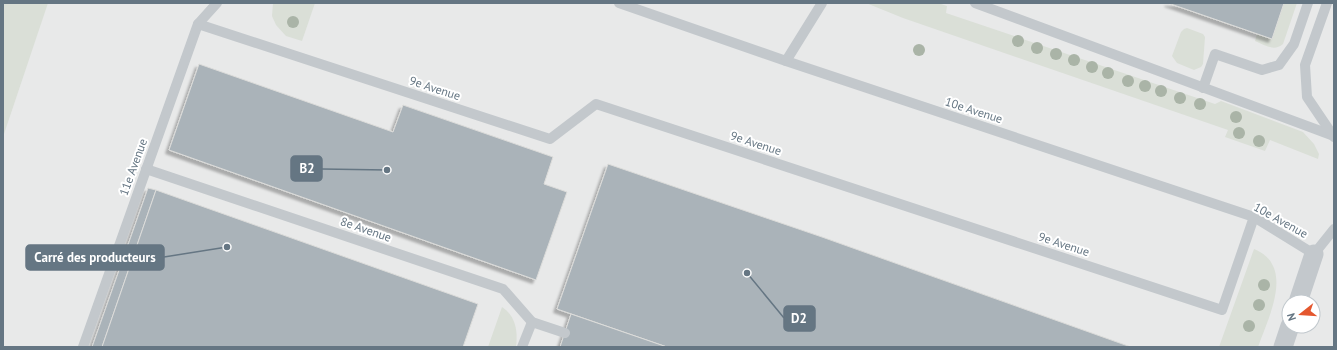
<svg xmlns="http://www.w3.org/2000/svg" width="1337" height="350" font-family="'PT Sans',sans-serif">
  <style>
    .built { fill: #e8e9e9; fill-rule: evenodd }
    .green { fill: #dadfd7 }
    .building { fill: #aab3b9; stroke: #dcdcda; filter: url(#shadow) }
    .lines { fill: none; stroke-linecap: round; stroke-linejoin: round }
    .lane { stroke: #c3c8cc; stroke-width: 10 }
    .street { stroke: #c3c8cc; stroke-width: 19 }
    .tree { fill: #aab4a7 }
    .labels { text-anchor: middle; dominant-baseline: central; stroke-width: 4; stroke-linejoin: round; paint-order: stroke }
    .street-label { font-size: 12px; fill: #657683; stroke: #fff }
    .leader { fill: none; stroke: #657683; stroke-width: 1.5 }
    .callout-dot { fill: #657683; stroke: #fff; stroke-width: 1.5 }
    .callout { fill: #657683; stroke: #657683; stroke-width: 1.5 }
    .callout-label { font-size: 13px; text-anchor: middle; font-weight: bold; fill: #fff }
  </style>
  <defs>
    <filter id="shadow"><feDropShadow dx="-3.5" dy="3.5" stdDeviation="1" flood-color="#0004"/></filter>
  </defs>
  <rect width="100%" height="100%" fill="#fafaf8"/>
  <path class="built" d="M 3,3 L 1334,3 L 1334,347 L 3,347 ZM 1289,302 L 1313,302 L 1313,326 L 1289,326 Z"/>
  <g class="green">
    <path d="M 3,3 L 48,3 L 3,137 Z"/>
    <path d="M 273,3 L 315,3 L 302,41 L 286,36 L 276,25 L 272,16 Z"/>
    <path d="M 866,3 L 938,3 L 947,6 L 946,13 L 1215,104 L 1221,101 L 1303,132 L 1314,144 L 1319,154 L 1318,159 L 1270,140 L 1265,151 L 1225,137 L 1228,130 L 903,18 Z"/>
    <path d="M 1284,3 L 1297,3 L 1283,44 C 1274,52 1265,45 1255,41 L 1257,34 L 1272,39 Z"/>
    <path d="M 1187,28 L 1203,34 L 1205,37 L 1203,64 L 1201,67 L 1194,70 L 1177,63 L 1172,56 L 1181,32 L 1184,29 Z"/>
    <path d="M 1254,249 C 1296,266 1268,318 1258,347 L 1219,347 Z"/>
    <path d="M 502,307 C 516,316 518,332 516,347 L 488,347 Z"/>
  </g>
  <g class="building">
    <path d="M 1168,3 L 1284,3 L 1272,39 Z"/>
    <path d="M 199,64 L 393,132 L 403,105 L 553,157 L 544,184 L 567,192 L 536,280 L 169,150 Z"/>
    <path d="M 608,164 L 822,237 L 1131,347 L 667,347 L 557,309 Z"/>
    <path d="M 148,188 L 156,190 L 102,347 L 92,347 Z"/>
    <path d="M 156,190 L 478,304 L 463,347 L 102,347 Z"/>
    <path d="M 571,314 L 667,347 L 560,347 Z"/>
  </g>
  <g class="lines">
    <g class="lane">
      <path d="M 619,3 L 786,61 L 1254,217 L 1314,254 L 1334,229"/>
      <path d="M 975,3 L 1334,136"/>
      <path d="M 1327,3 L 1305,65 L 1307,97 L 1334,137"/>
      <path d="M 198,24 L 550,139 L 596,104 L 1222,310 L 1254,217"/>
      <path d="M 786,61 L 822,3"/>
      <path d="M 1203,88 L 1215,54 L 1262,70 L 1279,65 L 1294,44 L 1308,3"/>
      <path d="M 146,169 L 503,289 L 532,322 L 565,333"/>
      <path d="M 83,347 L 198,24 L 217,3"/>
      <path d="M 522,347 L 532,322"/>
    </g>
    <g class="street">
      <path d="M 1298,302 L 1314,254"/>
      <path d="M 1283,347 L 1290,326"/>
    </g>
  </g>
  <g class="tree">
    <circle cx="293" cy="22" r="6"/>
    <circle cx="1018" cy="41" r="6"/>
    <circle cx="1037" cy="48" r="6"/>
    <circle cx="919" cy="50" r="6"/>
    <circle cx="1056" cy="54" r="6"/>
    <circle cx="1074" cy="60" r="6"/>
    <circle cx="1092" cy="67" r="6"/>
    <circle cx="1108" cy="73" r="6"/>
    <circle cx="1128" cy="81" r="6"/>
    <circle cx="1145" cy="86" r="6"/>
    <circle cx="1161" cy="91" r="6"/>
    <circle cx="1180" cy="98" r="6"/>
    <circle cx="1200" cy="104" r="6"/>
    <circle cx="1236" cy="117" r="6"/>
    <circle cx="1239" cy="133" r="6"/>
    <circle cx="1259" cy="141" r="6"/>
    <circle cx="1264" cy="285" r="6"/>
    <circle cx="1259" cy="305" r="6"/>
    <circle cx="1249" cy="326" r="6"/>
  </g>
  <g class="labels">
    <g class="street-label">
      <text transform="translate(435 88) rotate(18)">9e Avenue</text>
      <text transform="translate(974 110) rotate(18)">10e Avenue</text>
      <text transform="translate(756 143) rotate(18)">9e Avenue</text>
      <text transform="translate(133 167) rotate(-70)">11e Avenue</text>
      <text transform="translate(1281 220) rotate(29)">10e Avenue</text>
      <text transform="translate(366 229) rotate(19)">8e Avenue</text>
      <text transform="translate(1064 244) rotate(18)">9e Avenue</text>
    </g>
  </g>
  <path class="leader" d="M387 170L322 169M227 247L164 257M747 273L784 318"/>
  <g class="callout-dot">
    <circle cx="387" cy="170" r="4"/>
    <circle cx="227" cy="247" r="4"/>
    <circle cx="747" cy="273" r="4"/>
  </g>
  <g class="callout">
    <rect x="291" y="156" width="31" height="25" rx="4"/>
    <rect x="26" y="245" width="138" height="25" rx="4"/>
    <rect x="784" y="306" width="31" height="25" rx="4"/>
  </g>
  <g class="callout-label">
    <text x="307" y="173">B2</text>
    <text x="95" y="262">Carré des producteurs</text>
    <text x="799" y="323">D2</text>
  </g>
  <rect width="1337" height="350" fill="none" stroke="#657683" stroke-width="8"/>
  <g transform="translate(1301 314) rotate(253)"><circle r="19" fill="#ffffff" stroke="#c1c8cd"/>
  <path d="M0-3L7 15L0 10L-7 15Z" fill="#e4572e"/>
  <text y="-6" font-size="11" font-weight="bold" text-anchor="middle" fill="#657683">N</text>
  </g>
</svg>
